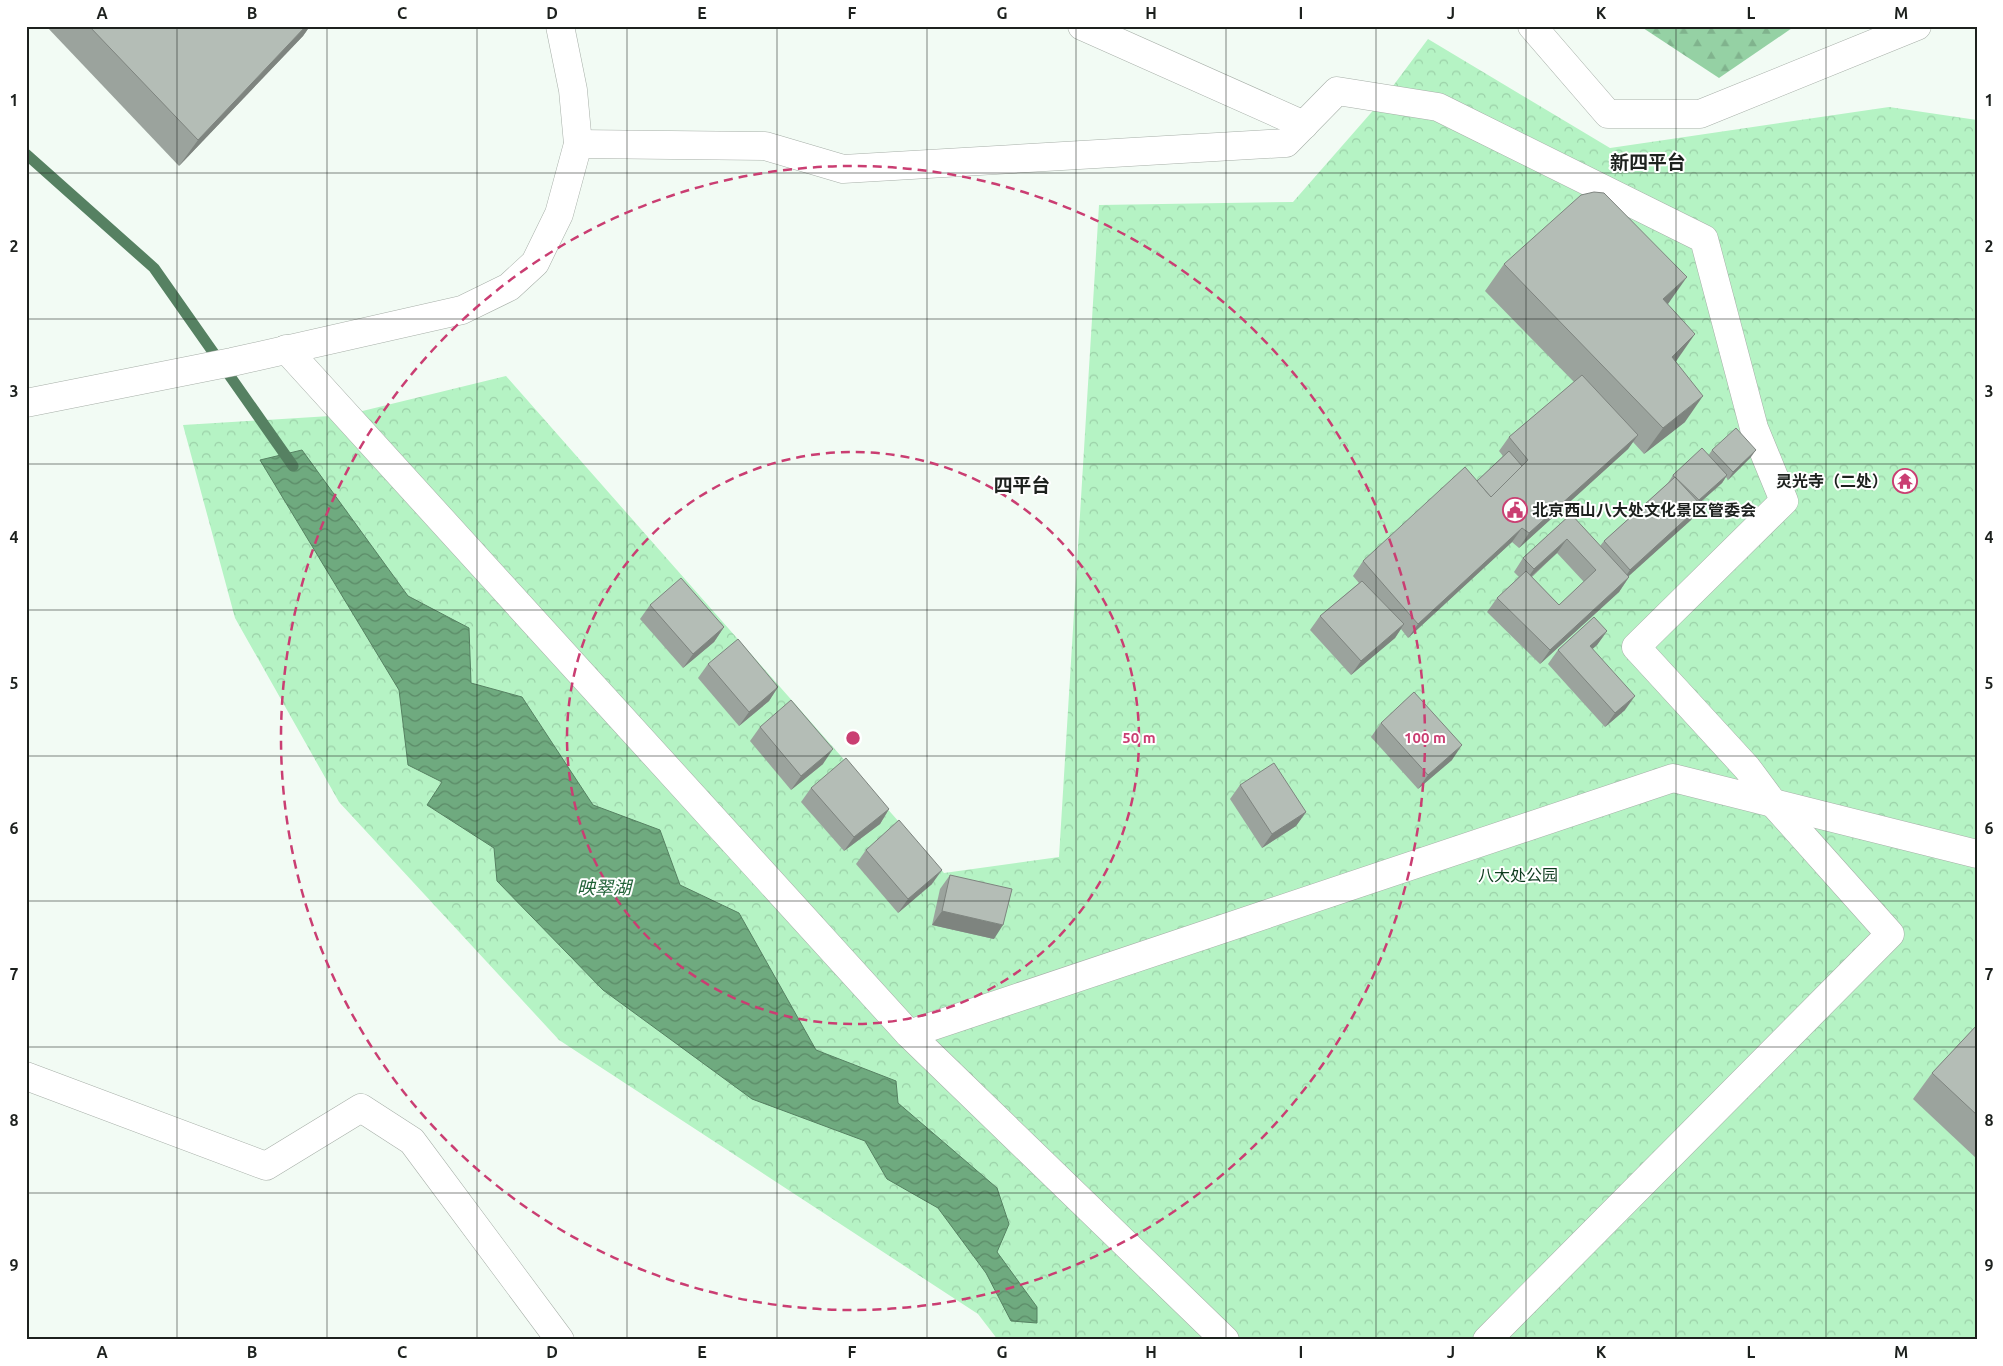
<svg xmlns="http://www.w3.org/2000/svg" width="2003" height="1366" font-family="Ubuntu,'Noto Sans SC',sans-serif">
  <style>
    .forest { fill: url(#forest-firs) }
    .park { fill: url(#park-crowns) }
    .water { fill: url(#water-waves); stroke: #568162 }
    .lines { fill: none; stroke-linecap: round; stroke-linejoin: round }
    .stream { stroke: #568162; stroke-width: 11 }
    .minor-casing { stroke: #a7afa8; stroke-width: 29 }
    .minor { stroke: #fff; stroke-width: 28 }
    .wall { fill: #9ba39d; fill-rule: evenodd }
    .shaded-wall { fill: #7e847f }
    .building { fill: #b4bdb6; stroke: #7e847f }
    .grid { fill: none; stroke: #1d211e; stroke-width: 1; stroke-opacity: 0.55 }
    .ring { fill: none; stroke: #ca3e72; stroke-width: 2.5; stroke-dasharray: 9 6 }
    .labels { text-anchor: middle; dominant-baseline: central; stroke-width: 4; stroke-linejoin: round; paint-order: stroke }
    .poi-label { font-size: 16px; font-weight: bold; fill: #1d211e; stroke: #fff; text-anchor: end }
    .park-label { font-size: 16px; fill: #0d3b1e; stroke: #fff }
    .water-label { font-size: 18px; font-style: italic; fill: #1f6136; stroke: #fff }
    .quarter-label { font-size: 19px; font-weight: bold; fill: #1d211e; stroke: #fff }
    .centre { fill: #ca3e72; stroke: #fff; stroke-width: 2.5 }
    .ring-label { font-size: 15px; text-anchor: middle; font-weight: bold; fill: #ca3e72; stroke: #fff; stroke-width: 4; stroke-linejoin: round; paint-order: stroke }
    .neatline { fill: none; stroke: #1d211e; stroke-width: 2 }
    .grid-label { font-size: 16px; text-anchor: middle; font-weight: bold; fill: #1d211e }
  </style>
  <defs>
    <pattern id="forest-firs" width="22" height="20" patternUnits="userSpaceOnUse" patternTransform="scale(1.25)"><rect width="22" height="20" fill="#95d1a4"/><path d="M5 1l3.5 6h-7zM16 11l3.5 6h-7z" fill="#80b38d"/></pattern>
    <pattern id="park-crowns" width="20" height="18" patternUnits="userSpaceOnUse" patternTransform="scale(1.25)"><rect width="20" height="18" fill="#b5f3c4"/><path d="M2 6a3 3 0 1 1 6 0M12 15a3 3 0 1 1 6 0" fill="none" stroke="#9bd0a8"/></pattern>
    <pattern id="water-waves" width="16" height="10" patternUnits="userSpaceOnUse" patternTransform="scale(1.25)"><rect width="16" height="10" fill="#6faa7f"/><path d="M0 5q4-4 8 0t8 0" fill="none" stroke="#5b8a67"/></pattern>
  </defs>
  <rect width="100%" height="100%" fill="#f2fbf4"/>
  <path class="forest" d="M 1640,26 L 1795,26 L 1719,78 Z"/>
  <path class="park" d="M 1428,39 L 1610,148 L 1889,107 L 1977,120 L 1977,1340 L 998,1340 L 978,1314 L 559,1040 L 339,802 L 235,618 L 183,425 L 346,415 L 506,376 L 944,873 L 1059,857 L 1099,205 L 1293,202 L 1384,98 Z"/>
  <path class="water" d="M 302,450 L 408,596 L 469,628 L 471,683 L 522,697 L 593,805 L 660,830 L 680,885 L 739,913 L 816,1050 L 896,1081 L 898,1103 L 997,1188 L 1009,1224 L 997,1252 L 1037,1307 L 1037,1323 L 1011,1321 L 986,1273 L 938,1208 L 887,1179 L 865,1141 L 752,1099 L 603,990 L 497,881 L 494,848 L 427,805 L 442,782 L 408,765 L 399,690 L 260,460 Z"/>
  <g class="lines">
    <path class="stream" d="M 26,154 L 154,268 L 293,466"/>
    <defs>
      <g id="minor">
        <path d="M 1082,26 L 1304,125"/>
        <path d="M 1532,26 L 1608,114 L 1700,114 L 1917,26"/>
        <path d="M 578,144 L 765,146 L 843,169 L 1286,143 L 1337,91 L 1438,107 L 1704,239 L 1754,428 L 1784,501 L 1636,647 L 1747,768 L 1773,803 L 1890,934 L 1487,1340"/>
        <path d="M 286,349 L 909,1034 L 1225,1340"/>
        <path d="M 26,403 L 232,362 L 462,310 L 509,287 L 535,263 L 559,214 L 578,144 L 573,90 L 560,26"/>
        <path d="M 909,1034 L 1673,778 L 1977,854"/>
        <path d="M 26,1076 L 266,1166 L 361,1108 L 412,1141 L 560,1340"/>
      </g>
    </defs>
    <use href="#minor" class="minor-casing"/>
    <use href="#minor" class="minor"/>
  </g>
  <g class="wall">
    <path d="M 46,26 L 310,26 L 303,36 L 179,166 Z"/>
    <path d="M 1504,264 L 1668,304 L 1677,360 L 1676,361 L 1685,422 L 1644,454 L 1633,442 L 1628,449 L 1519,548 L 1512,542 L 1408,638 L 1401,629 L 1395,638 L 1351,675 L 1310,630 L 1320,616 L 1359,583 L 1353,576 L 1363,561 L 1477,481 L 1503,456 L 1499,451 L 1509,437 L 1574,382 L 1485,291 Z"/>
    <path d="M 1712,450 L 1751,457 L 1728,480 L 1726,477 L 1722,483 L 1699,503 L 1691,520 L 1628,576 L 1629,577 L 1619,592 L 1540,664 L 1487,612 L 1497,598 L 1519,577 L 1514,572 L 1523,558 L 1571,514 L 1600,546 L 1604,541 L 1668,483 L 1673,475 L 1708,456 ZM 1557,553 L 1584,582 L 1559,605 L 1532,577 Z"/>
    <path d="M 650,605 L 724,627 L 714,642 L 683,668 L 640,619 Z"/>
    <path d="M 1607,631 L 1597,645 L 1592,649 L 1625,710 L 1605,727 L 1548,664 L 1558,650 Z"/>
    <path d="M 708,664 L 778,687 L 769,701 L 739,726 L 698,678 Z"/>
    <path d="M 1381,723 L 1452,760 L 1418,789 L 1371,737 Z"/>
    <path d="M 760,727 L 823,764 L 791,790 L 750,741 Z"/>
    <path d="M 1240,785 L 1306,812 L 1296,826 L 1262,848 L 1230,799 Z"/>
    <path d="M 811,788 L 889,809 L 880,824 L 844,851 L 801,802 Z"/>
    <path d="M 866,850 L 932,884 L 898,913 L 856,864 Z"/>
    <path d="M 950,875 L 994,939 L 932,925 L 940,889 Z"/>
    <path d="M 1977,1025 L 1977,1159 L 1913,1099 L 1932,1073 Z"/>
  </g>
  <g class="shaded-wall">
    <path d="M 306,26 L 310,26 L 303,36 L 179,166 L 198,140 Z"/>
    <path d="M 1687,277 L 1668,304 L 1645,325 L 1663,299 Z"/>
    <path d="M 1695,334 L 1677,360 L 1653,383 L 1672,357 Z"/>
    <path d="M 1703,396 L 1685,422 L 1644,454 L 1663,428 Z"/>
    <path d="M 1638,435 L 1628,449 L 1519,548 L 1529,533 Z"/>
    <path d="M 1756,450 L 1751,457 L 1728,480 L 1733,472 Z"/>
    <path d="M 1727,475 L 1722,483 L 1694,508 L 1699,500 Z"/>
    <path d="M 1701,505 L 1691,520 L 1620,584 L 1630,570 Z"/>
    <path d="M 1522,528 L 1512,542 L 1408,638 L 1418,624 Z"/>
    <path d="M 1567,539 L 1557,553 L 1524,583 L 1534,569 Z"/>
    <path d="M 1629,577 L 1619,592 L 1540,664 L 1550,650 Z"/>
    <path d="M 1404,624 L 1395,638 L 1351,675 L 1361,661 Z"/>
    <path d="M 724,627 L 714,642 L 683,668 L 693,654 Z"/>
    <path d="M 1607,631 L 1597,645 L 1580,660 L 1590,646 Z"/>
    <path d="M 778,687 L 769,701 L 739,726 L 749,712 Z"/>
    <path d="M 1635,696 L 1625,710 L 1605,727 L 1615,713 Z"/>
    <path d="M 1462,745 L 1452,760 L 1418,789 L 1428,775 Z"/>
    <path d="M 833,749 L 823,764 L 791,790 L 801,776 Z"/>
    <path d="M 889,809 L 880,824 L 844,851 L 854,837 Z"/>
    <path d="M 1306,812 L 1296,826 L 1262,848 L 1272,834 Z"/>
    <path d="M 942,870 L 932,884 L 898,913 L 908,899 Z"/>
    <path d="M 942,911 L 1003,925 L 994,939 L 932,925 Z"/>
  </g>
  <g class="building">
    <path d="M 89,26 L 306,26 L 198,140 Z"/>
    <path d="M 1594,192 L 1604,193 L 1687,277 L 1663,299 L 1695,334 L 1672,357 L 1703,396 L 1663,428 L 1504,264 L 1581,195 Z"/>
    <path d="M 1582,375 L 1638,435 L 1529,533 L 1522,528 L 1418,624 L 1363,561 L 1465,467 L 1491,497 L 1528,460 L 1509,437 Z"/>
    <path d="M 1736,428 L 1756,450 L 1733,472 L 1712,450 Z"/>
    <path d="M 1702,448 L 1727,475 L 1699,500 L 1675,477 L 1674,477 L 1673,475 Z"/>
    <path d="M 1509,451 L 1522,466 L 1491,497 L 1477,481 Z"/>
    <path d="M 1675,477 L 1701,505 L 1630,570 L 1604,541 Z"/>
    <path d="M 1571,514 L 1629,577 L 1550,650 L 1497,598 L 1526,571 L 1559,605 L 1596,570 L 1567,539 L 1534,569 L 1523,558 Z"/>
    <path d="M 681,578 L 724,627 L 693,654 L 650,605 Z"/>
    <path d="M 1362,581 L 1404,624 L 1361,661 L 1320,616 Z"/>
    <path d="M 1594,617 L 1607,631 L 1590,646 L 1635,696 L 1615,713 L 1558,650 Z"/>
    <path d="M 738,639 L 778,687 L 749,712 L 708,664 Z"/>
    <path d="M 1414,692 L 1462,745 L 1428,775 L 1381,723 Z"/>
    <path d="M 791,700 L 833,749 L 801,776 L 760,727 Z"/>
    <path d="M 846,758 L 889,809 L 854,837 L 811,788 Z"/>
    <path d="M 1274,763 L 1306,812 L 1272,834 L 1240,785 Z"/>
    <path d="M 899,820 L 942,870 L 908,899 L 866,850 Z"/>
    <path d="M 950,875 L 1012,889 L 1003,925 L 942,911 Z"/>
    <path d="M 1977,1025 L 1977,1115 L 1932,1073 Z"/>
  </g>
  <path class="grid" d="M 177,26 L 177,1340M 327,26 L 327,1340M 477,26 L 477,1340M 627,26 L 627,1340M 777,26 L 777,1340M 927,26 L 927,1340M 1076,26 L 1076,1340M 1226,26 L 1226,1340M 1376,26 L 1376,1340M 1526,26 L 1526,1340M 1676,26 L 1676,1340M 1826,26 L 1826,1340M 26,173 L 1977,173M 26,319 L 1977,319M 26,464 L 1977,464M 26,610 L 1977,610M 26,756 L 1977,756M 26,901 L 1977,901M 26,1047 L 1977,1047M 26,1193 L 1977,1193"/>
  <g class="ring">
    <circle cx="853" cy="738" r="286"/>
    <circle cx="853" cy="738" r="572"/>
  </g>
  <defs>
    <symbol id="temple-ring" viewBox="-11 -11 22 22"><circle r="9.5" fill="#fff" stroke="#ca3e72" stroke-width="1.5"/><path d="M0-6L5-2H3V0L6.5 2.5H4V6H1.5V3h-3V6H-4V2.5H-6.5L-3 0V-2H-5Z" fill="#ca3e72"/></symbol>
    <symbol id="civic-ring" viewBox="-11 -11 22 22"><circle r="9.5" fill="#fff" stroke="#ca3e72" stroke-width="1.5"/><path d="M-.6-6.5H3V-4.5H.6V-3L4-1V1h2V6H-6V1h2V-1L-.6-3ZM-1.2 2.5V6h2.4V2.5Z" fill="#ca3e72"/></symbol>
  </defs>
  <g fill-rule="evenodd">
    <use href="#temple-ring" x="1891" y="467" width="28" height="28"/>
    <use href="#civic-ring" x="1501" y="496" width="28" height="28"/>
  </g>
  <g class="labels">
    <g class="poi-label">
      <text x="1888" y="481">灵光寺（二处）</text>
      <text x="1532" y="510" text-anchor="start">北京西山八大处文化景区管委会</text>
    </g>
    <g class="park-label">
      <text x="1518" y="875">八大处公园</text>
    </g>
    <g class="water-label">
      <text x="604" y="887">映翠湖</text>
    </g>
    <g class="quarter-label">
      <text x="1648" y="162">新四平台</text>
      <text x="1022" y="485">四平台</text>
    </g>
  </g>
  <circle cx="853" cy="738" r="8" class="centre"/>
  <g class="ring-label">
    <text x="1139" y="743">50 m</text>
    <text x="1425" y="743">100 m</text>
  </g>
  <rect width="2003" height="1366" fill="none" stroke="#ffffff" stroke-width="55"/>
  <rect x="28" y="28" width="1948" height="1310" class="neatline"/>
  <g class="grid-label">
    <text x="102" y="19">A</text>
    <text x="252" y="19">B</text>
    <text x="402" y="19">C</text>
    <text x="552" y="19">D</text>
    <text x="702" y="19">E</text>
    <text x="852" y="19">F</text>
    <text x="1002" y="19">G</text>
    <text x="1151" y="19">H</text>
    <text x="1301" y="19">I</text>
    <text x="1451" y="19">J</text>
    <text x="1601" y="19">K</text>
    <text x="1751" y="19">L</text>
    <text x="1901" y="19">M</text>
    <text x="14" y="106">1</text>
    <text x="1989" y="106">1</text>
    <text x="14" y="252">2</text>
    <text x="1989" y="252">2</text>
    <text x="14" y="397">3</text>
    <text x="1989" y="397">3</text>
    <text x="14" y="543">4</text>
    <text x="1989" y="543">4</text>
    <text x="14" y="689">5</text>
    <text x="1989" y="689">5</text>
    <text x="14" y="834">6</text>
    <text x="1989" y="834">6</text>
    <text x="14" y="980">7</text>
    <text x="1989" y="980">7</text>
    <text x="14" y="1126">8</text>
    <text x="1989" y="1126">8</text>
    <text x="14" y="1271">9</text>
    <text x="1989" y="1271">9</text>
    <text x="102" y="1358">A</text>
    <text x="252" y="1358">B</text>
    <text x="402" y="1358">C</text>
    <text x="552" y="1358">D</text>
    <text x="702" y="1358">E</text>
    <text x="852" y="1358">F</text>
    <text x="1002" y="1358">G</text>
    <text x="1151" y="1358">H</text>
    <text x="1301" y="1358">I</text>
    <text x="1451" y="1358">J</text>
    <text x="1601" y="1358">K</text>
    <text x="1751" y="1358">L</text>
    <text x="1901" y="1358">M</text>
  </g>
</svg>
